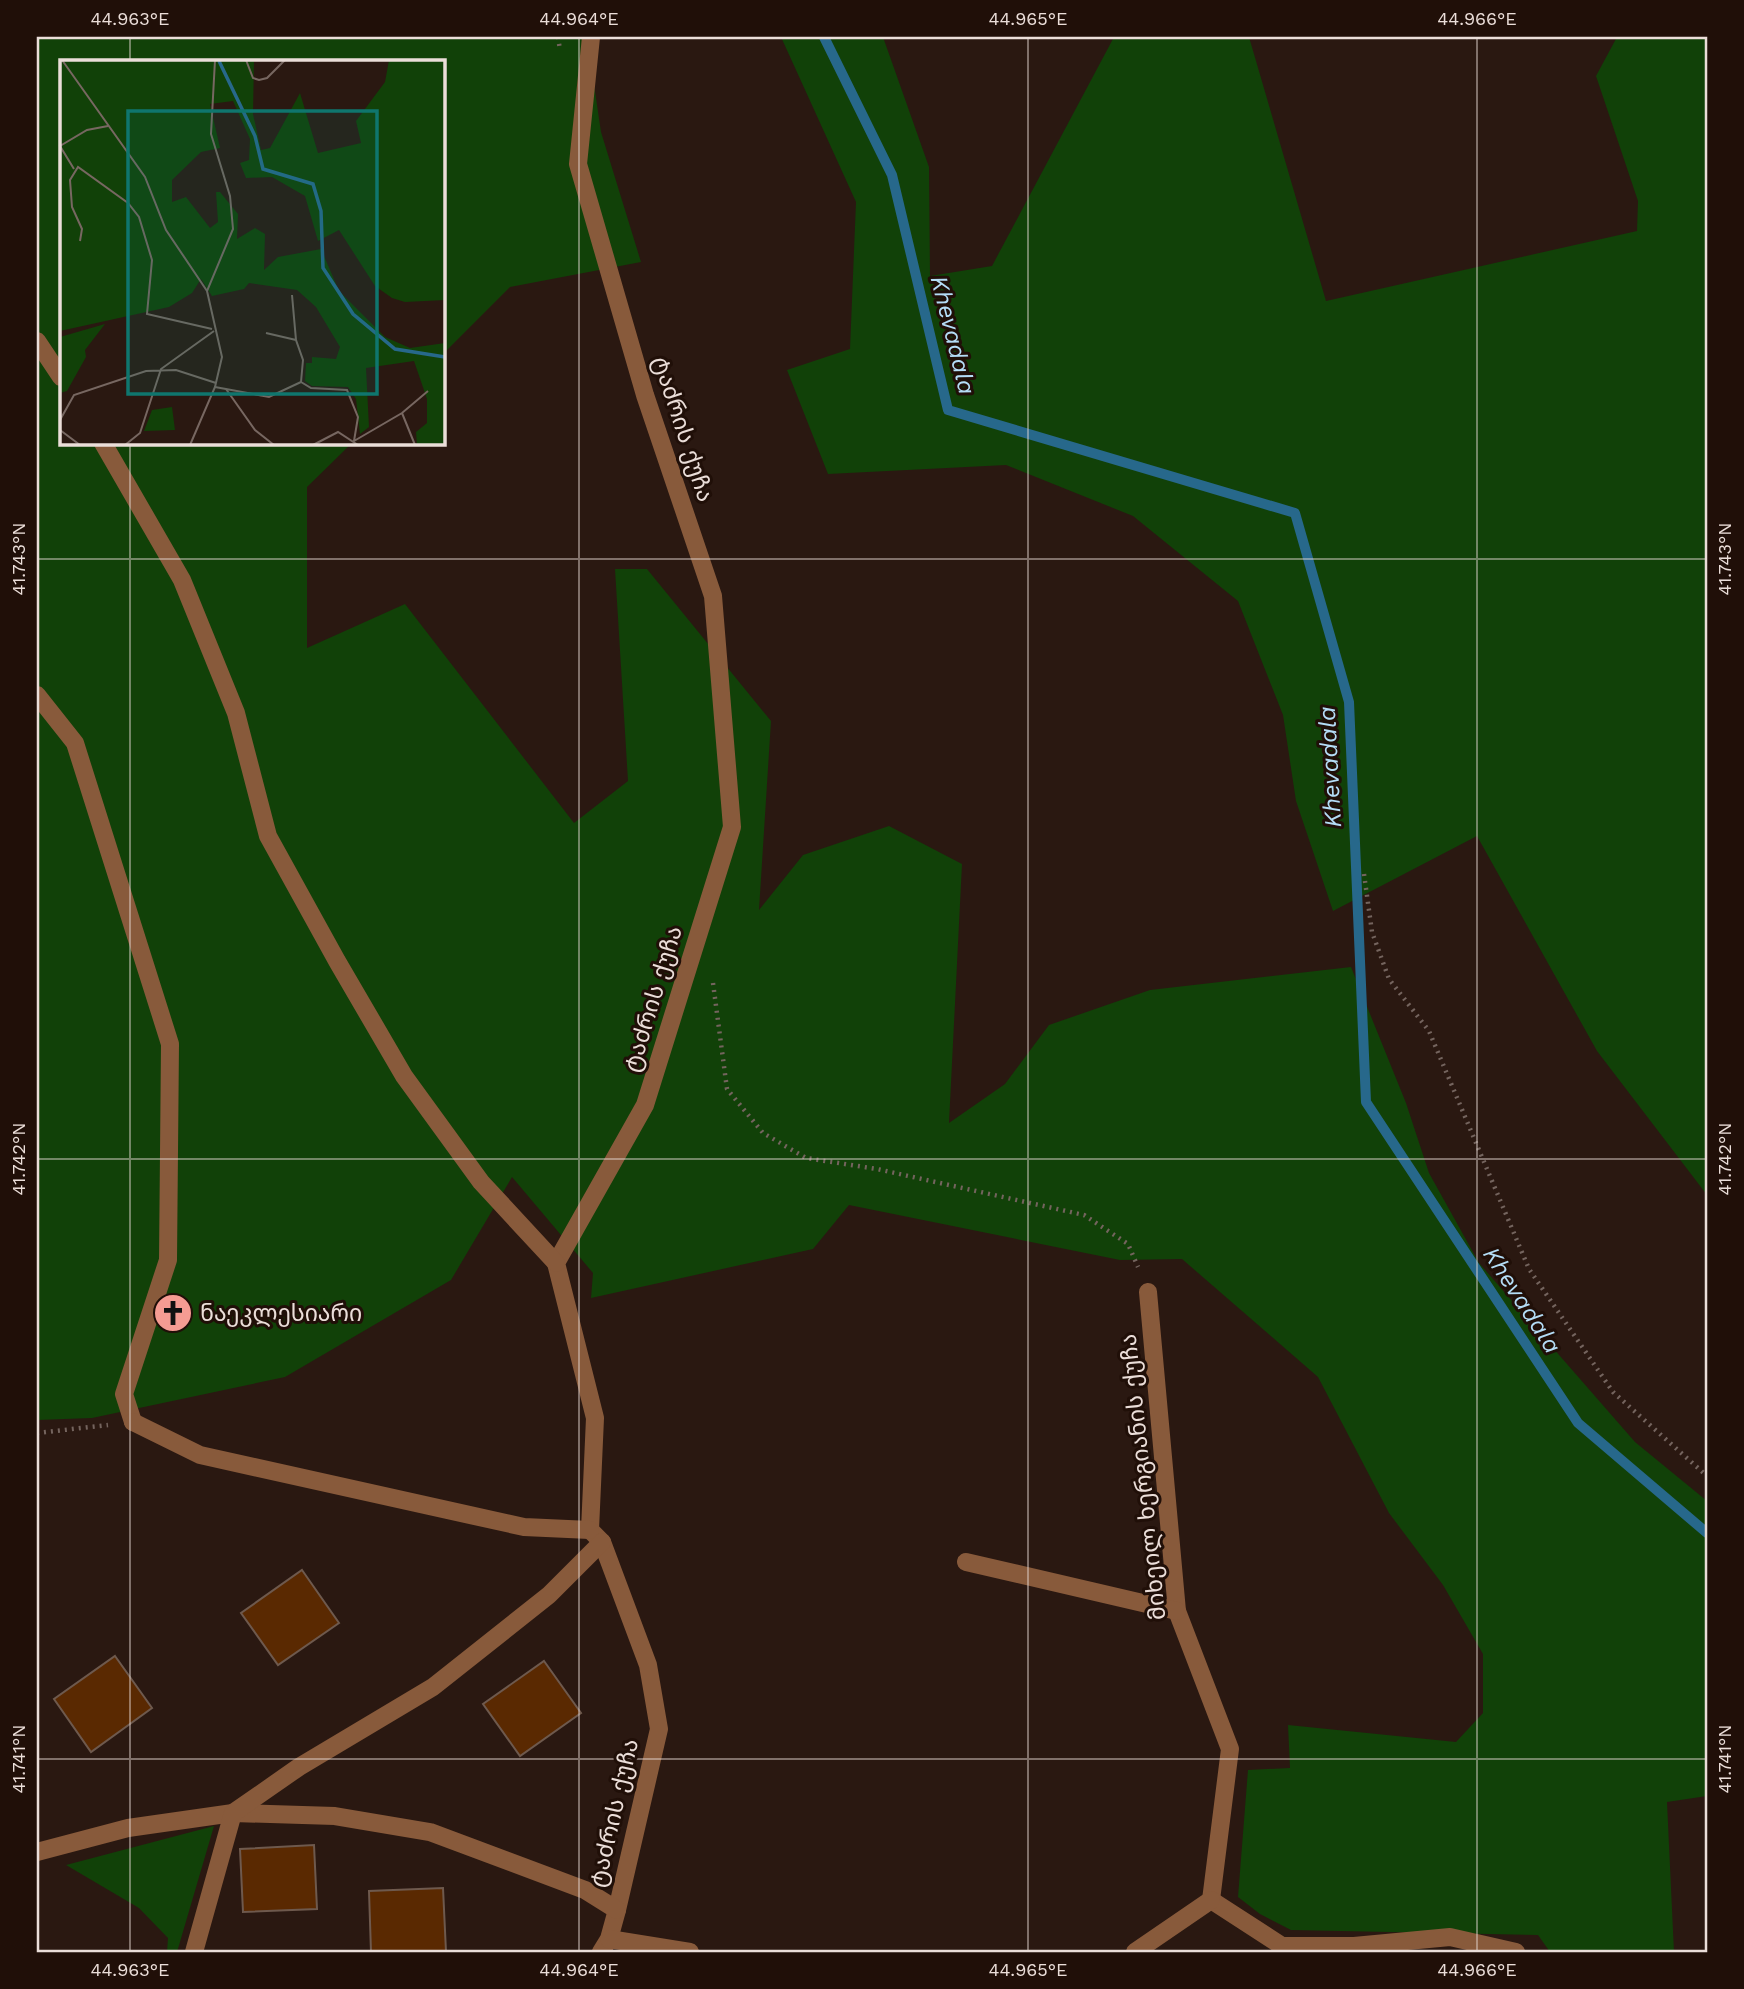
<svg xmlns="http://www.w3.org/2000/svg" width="1744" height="1989" font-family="'Work Sans','Noto Sans Georgian',sans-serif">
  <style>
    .green { fill: #114108 }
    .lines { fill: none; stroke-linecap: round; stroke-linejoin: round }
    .stream { stroke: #27688b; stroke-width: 10 }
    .building { fill: #5a2901; stroke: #6e594d; stroke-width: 2 }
    .path { stroke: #74645e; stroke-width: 4.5; stroke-dasharray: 2 5; stroke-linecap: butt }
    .service { stroke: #885a3b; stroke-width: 18 }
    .minor { stroke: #885a3b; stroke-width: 18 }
    .ticks { fill: none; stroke: #ebded9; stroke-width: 2; stroke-opacity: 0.45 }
    .labels { text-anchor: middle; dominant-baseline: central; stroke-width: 6; stroke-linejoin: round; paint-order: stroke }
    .street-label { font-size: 23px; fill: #ebded9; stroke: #200f08 }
    .poi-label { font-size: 23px; fill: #ebded9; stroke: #200f08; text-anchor: start }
    .water-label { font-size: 24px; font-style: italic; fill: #b4ddf6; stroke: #200f08 }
    .inset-river { fill: none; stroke: #27688b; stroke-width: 3.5 }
    .inset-road { fill: none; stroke: #776761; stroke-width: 2 }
    .view { fill: #0f766e; fill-opacity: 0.15; stroke: #0f766e; stroke-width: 3.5 }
    .inset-edge { fill: none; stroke: #ebded9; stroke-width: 3.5 }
    .neatline { fill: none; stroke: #ebded9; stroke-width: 2.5 }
    .ticks-label { font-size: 18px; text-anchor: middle; fill: #ebded9 }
  </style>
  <rect width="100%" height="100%" fill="#2a1811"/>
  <g class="green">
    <path d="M 37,37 L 587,37 L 601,132 L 641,262 L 510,287 L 443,354 L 443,61 L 61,61 L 61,443 L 352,443 L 307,487 L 307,648 L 405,604 L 574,823 L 628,781 L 615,569 L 647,569 L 771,721 L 759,910 L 803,855 L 889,826 L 962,864 L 949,1123 L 1005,1084 L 1049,1025 L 1150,990 L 1351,967 L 1406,1103 L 1429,1173 L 1479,1263 L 1635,1442 L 1707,1501 L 1707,1796 L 1667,1802 L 1674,1952 L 1550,1952 L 1538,1935 L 1291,1930 L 1260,1914 L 1238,1897 L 1248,1770 L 1290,1768 L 1288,1725 L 1456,1742 L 1483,1713 L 1483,1654 L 1443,1585 L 1389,1513 L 1318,1377 L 1182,1259 L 1120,1260 L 849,1205 L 813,1249 L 591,1298 L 593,1273 L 512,1177 L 451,1280 L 285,1377 L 92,1418 L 37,1420 Z"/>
    <path d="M 781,37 L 883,37 L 929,167 L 930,276 L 992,266 L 1114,37 L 1249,37 L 1326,301 L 1637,231 L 1638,201 L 1596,76 L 1617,37 L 1707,37 L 1707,1195 L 1597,1051 L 1477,836 L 1333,911 L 1296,801 L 1283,715 L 1238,601 L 1133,516 L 1006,465 L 828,474 L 787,370 L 850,349 L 856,202 Z"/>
    <path d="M 214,1826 L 177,1952 L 167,1952 L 168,1938 L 139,1908 L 66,1865 Z"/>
  </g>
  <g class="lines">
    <path class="stream" d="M 824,37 L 892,175 L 948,410 L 1295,513 L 1349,702 L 1366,1102 L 1578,1423 L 1707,1533"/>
  </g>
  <g class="building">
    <path d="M 302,1570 L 339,1623 L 278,1665 L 241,1613 Z"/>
    <path d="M 115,1656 L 152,1708 L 91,1752 L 54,1699 Z"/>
    <path d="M 544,1661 L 581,1713 L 520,1756 L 483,1704 Z"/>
    <path d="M 314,1845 L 317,1909 L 243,1912 L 240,1849 Z"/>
    <path d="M 443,1888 L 446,1952 L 371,1952 L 369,1891 Z"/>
  </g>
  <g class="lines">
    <g class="path">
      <path d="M 558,37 L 560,50"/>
      <path d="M 1364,874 L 1372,932 L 1389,979 L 1429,1031 L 1529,1269 L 1613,1392 L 1707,1476"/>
      <path d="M 713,983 L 727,1089 L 763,1133 L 806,1158 L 877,1169 L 1084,1215 L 1128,1244 L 1138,1267"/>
      <path d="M 37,1433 L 108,1425"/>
    </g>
    <path class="service" d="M 37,695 L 75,743 L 170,1044 L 168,1260 L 124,1394 L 133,1422"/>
    <g class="minor">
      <path d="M 591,37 L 578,164 L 645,395 L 713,596 L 732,827 L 645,1105 L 556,1263 L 595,1418 L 590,1530 L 602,1542 L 648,1665 L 659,1729 L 617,1910 L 609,1939 L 601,1952"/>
      <path d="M 37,341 L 61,377"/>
      <path d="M 103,443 L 182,580 L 236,713 L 268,836 L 337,961 L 404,1076 L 481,1182 L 556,1263"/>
      <path d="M 1148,1292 L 1177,1611 L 1230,1749 L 1211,1900"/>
      <path d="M 133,1422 L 200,1455 L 524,1527 L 590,1530"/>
      <path d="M 966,1562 L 1177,1611"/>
      <path d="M 37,1852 L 128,1828 L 233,1813 L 335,1816 L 430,1832 L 585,1890 L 617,1910"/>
      <path d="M 1211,1900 L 1282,1946 L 1354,1946 L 1450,1937 L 1516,1952"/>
      <path d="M 609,1939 L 690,1952"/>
      <path d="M 194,1952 L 233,1813 L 299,1767 L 433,1687 L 549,1595 L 602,1542"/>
      <path d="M 1135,1952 L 1211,1900"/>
    </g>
  </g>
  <path class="ticks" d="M 130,37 L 130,61M 579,37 L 579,1952M 1028,37 L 1028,1952M 1477,37 L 1477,1952M 130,443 L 130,1952M 37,559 L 1707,559M 37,1159 L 1707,1159M 37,1759 L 1707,1759"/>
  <defs>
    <symbol id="church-disc" viewBox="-11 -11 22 22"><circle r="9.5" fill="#f59c93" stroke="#200f08"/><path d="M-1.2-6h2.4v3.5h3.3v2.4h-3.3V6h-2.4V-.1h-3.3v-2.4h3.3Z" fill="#111"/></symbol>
  </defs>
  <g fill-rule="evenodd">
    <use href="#church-disc" x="151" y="1291" width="44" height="44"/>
  </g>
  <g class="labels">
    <g class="street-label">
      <text transform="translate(683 429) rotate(72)">ტაძრის ქუჩა</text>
      <text transform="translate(653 999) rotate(-73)">ტაძრის ქუჩა</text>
      <text transform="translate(1143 1477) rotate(-96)">მიხეილ ხერგიანის ქუჩა</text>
      <text transform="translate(614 1813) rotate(-77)">ტაძრის ქუჩა</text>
    </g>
    <g class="poi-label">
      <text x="200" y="1313">ნაეკლესიარი</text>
    </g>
    <g class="water-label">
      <text transform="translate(953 335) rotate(76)">Khevadala</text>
      <text transform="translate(1330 767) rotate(-93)">Khevadala</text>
      <text transform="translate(1522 1300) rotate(57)">Khevadala</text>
    </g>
  </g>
  <g transform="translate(60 60)">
    <rect width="385" height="385" fill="#2a1811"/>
    <path d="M 0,0 L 194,0 L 193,54 L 201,90 L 210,88 L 240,33 L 258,93 L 301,83 L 296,61 L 325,22 L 329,0 L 385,0 L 385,240 L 345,242 L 332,238 L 315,226 L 279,170 L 258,181 L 245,136 L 212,117 L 186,118 L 180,103 L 189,100 L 190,79 L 173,41 L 150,44 L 160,88 L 141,92 L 112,120 L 112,142 L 126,137 L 150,168 L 158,162 L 156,132 L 160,132 L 178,154 L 177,179 L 195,168 L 205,174 L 204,210 L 218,197 L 261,189 L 279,231 L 325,277 L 350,288 L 385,283 L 385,385 L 357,385 L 356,372 L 367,363 L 367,339 L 354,301 L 306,308 L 309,367 L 300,374 L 296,339 L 288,327 L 252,326 L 245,321 L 246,303 L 252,303 L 252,297 L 276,299 L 280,287 L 256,247 L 237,230 L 189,223 L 184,229 L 152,236 L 141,219 L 132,233 L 109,247 L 0,271 ZM 45,264 L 25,290 L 26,297 L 7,331 L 0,333 L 0,277 ZM 112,347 L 115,370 L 84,371 L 92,350 Z" fill="#114108"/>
    <path class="inset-river" d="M 159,1 L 195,76 L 203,109 L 253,124 L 261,151 L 263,208 L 293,254 L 335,289 L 385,297"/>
    <path class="inset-road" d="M 2,0 L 85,117 L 106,170 L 147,231M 186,0 L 193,18 L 199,20 L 207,18 L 225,0M 14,109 L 0,86 L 27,70 L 48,66M 20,181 L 22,169 L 12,147 L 10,120 L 18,107 L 68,143 L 79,157 L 92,200 L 87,254 L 152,269M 232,235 L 236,280 L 243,300 L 241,322M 206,273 L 236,280M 241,322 L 251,328 L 287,330 L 298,357 L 294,381M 155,327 L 209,337 L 241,322M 166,329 L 195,370 L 214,385M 342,353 L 355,385M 0,360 L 14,335 L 86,311 L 116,310 L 156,323M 0,370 L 20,385M 294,381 L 342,353 L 368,331M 65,385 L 80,373 L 101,309 L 154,271M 130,385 L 155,327 L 162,297 L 147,231 L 173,169 L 170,136 L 151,74 L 155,0M 253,385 L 278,372 L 298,385"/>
    <path class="view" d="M 68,51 L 317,51 L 317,334 L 68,334 Z"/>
    <rect width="385" height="385" class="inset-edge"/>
  </g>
  <rect width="1744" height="1989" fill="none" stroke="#200f08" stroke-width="77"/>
  <rect x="38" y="38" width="1668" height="1913" class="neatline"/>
  <g class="ticks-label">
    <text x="130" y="25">44.963°E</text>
    <text x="579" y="25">44.964°E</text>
    <text x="1028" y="25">44.965°E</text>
    <text x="1477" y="25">44.966°E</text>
    <text transform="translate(19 559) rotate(-90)" y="6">41.743°N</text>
    <text transform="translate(1725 559) rotate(-90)" y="6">41.743°N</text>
    <text transform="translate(19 1159) rotate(-90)" y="6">41.742°N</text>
    <text transform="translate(1725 1159) rotate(-90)" y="6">41.742°N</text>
    <text transform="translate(19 1759) rotate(-90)" y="6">41.741°N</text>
    <text transform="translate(1725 1759) rotate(-90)" y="6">41.741°N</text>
    <text x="130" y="1976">44.963°E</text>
    <text x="579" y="1976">44.964°E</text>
    <text x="1028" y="1976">44.965°E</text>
    <text x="1477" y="1976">44.966°E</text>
  </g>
</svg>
